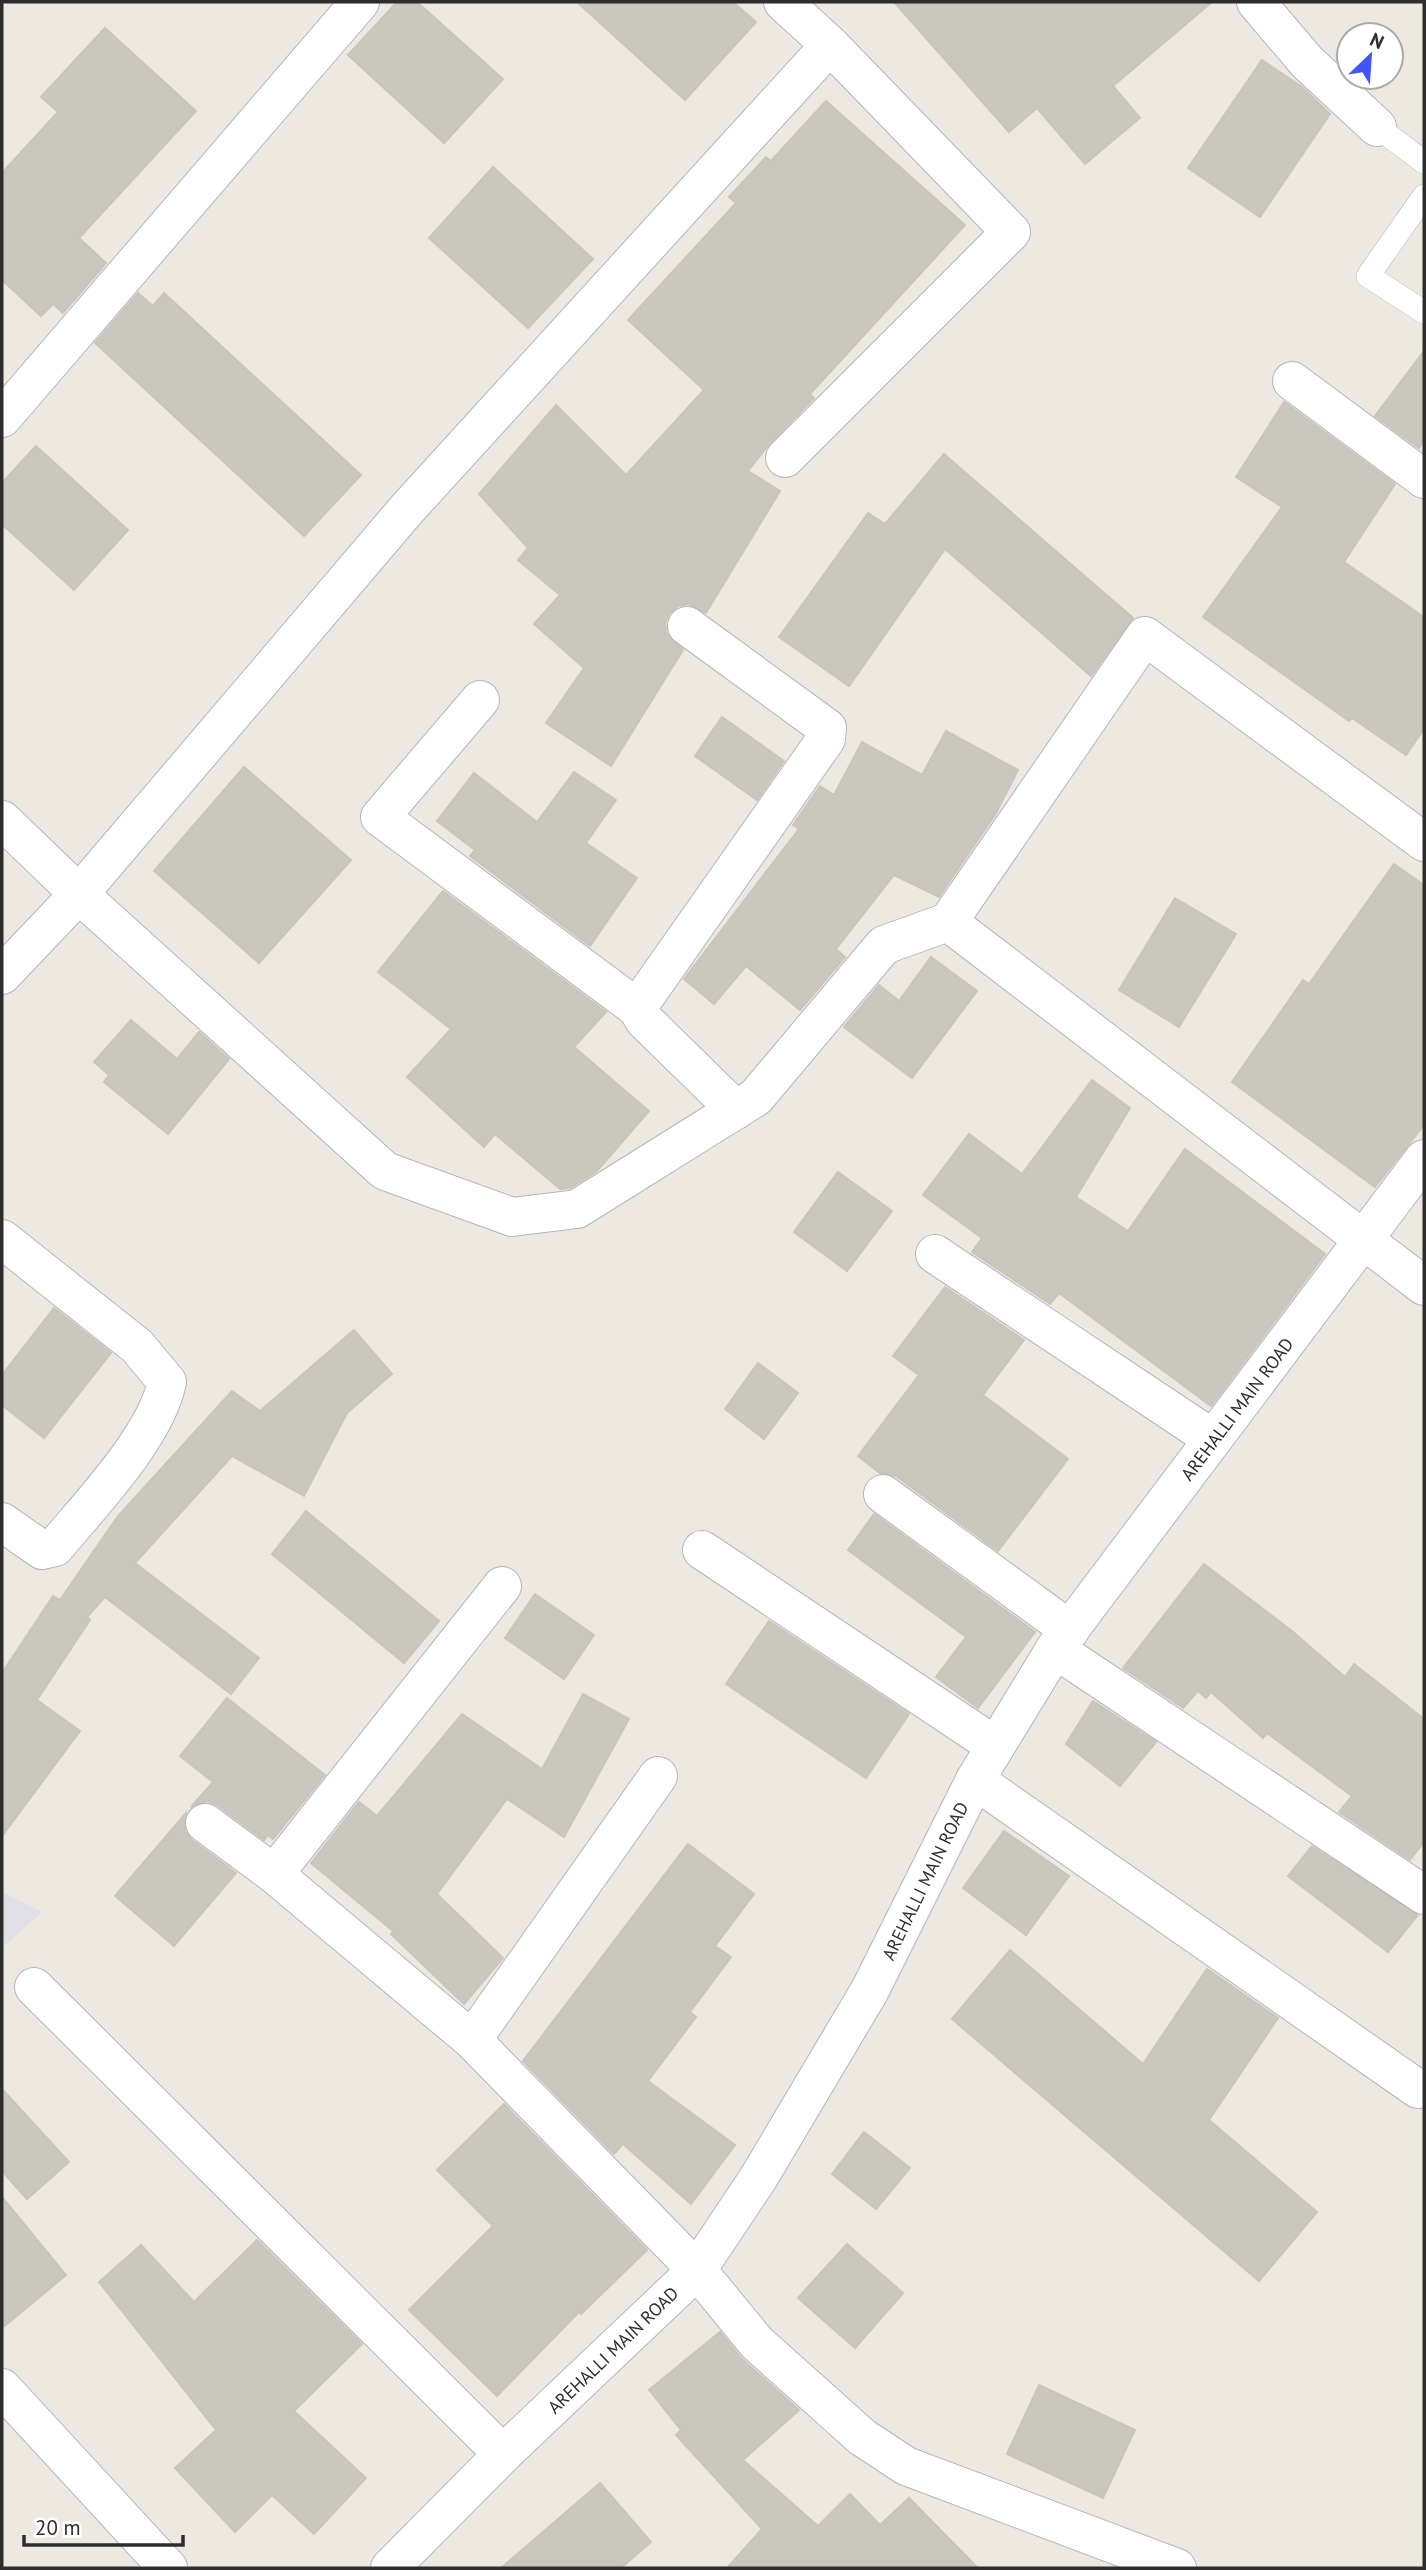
<svg xmlns="http://www.w3.org/2000/svg" width="1426" height="2570" font-family="'PT Sans',sans-serif">
  <style>
    .industrial { fill: #e2e0e7 }
    .building { fill: #cac7be; stroke: #cac5b9; stroke-width: 2 }
    .lines { fill: none; stroke-linecap: round; stroke-linejoin: round }
    .lane-casing { stroke: #b3b4c0; stroke-width: 24 }
    .street-casing { stroke: #b3b4c0; stroke-width: 40 }
    .secondary-casing { stroke: #b3b4c0; stroke-width: 40 }
    .lane { stroke: #fff; stroke-width: 23 }
    .street { stroke: #fff; stroke-width: 38 }
    .secondary { stroke: #fff; stroke-width: 38 }
    .labels { text-anchor: middle; dominant-baseline: central; stroke-width: 5; stroke-linejoin: round; paint-order: stroke }
    .street-label { font-size: 18px; fill: #2d2d2d; stroke: #fff }
  </style>
  <rect width="100%" height="100%" fill="#eee9e0"/>
  <path class="industrial" d="M 2,1892 L 42,1912 L 2,1948 Z"/>
  <g class="building">
    <path d="M 397,2 L 417,2 L 503,79 L 444,143 L 348,55 Z"/>
    <path d="M 577,2 L 733,2 L 756,22 L 685,100 Z"/>
    <path d="M 894,2 L 1212,2 L 1113,86 L 1140,118 L 1085,164 L 1037,108 L 1009,132 Z"/>
    <path d="M 105,28 L 196,111 L 79,238 L 106,263 L 63,313 L 53,304 L 41,316 L 2,280 L 2,173 L 58,112 L 41,97 Z"/>
    <path d="M 1262,60 L 1302,87 L 1330,114 L 1260,217 L 1188,168 Z"/>
    <path d="M 826,101 L 965,225 L 810,394 L 814,398 L 770,443 L 748,471 L 780,491 L 706,613 L 689,604 L 678,606 L 669,614 L 665,623 L 667,634 L 683,650 L 611,766 L 546,723 L 584,668 L 534,624 L 560,595 L 518,560 L 528,548 L 479,494 L 556,405 L 626,475 L 704,390 L 628,320 L 736,203 L 729,197 L 766,157 L 771,161 Z"/>
    <path d="M 493,167 L 593,259 L 528,328 L 429,238 Z"/>
    <path d="M 138,293 L 153,306 L 164,293 L 361,475 L 304,536 L 95,343 Z"/>
    <path d="M 1424,351 L 1424,440 L 1419,448 L 1375,416 Z"/>
    <path d="M 1284,402 L 1395,484 L 1344,562 L 1424,617 L 1424,729 L 1406,755 L 1352,718 L 1349,721 L 1203,617 L 1282,507 L 1236,477 Z"/>
    <path d="M 36,446 L 128,530 L 74,590 L 2,524 L 2,483 Z"/>
    <path d="M 944,454 L 1133,618 L 1091,676 L 945,549 L 849,686 L 779,637 L 868,513 L 885,524 Z"/>
    <path d="M 722,717 L 784,761 L 757,800 L 695,756 Z"/>
    <path d="M 946,731 L 1018,770 L 996,813 L 939,897 L 894,875 L 836,949 L 845,957 L 800,1010 L 746,966 L 714,1004 L 684,979 L 799,829 L 793,825 L 820,786 L 834,795 L 862,742 L 922,775 Z"/>
    <path d="M 244,767 L 351,860 L 259,963 L 154,871 Z"/>
    <path d="M 574,772 L 616,800 L 586,843 L 637,878 L 590,946 L 470,856 L 475,850 L 437,821 L 474,773 L 537,822 Z"/>
    <path d="M 1394,864 L 1424,885 L 1424,1125 L 1375,1187 L 1232,1082 L 1303,980 L 1309,984 Z"/>
    <path d="M 443,891 L 606,1012 L 574,1047 L 649,1111 L 597,1171 L 570,1188 L 560,1189 L 495,1134 L 484,1147 L 407,1077 L 451,1029 L 378,972 Z"/>
    <path d="M 1175,898 L 1236,934 L 1179,1027 L 1119,990 Z"/>
    <path d="M 931,957 L 977,991 L 912,1078 L 844,1027 L 879,985 L 899,1001 Z"/>
    <path d="M 131,1020 L 177,1059 L 199,1032 L 229,1059 L 168,1134 L 104,1082 L 109,1075 L 94,1062 Z"/>
    <path d="M 1092,1080 L 1130,1108 L 1076,1197 L 1128,1231 L 1185,1149 L 1325,1254 L 1211,1406 L 1059,1293 L 1050,1304 L 972,1252 L 982,1238 L 923,1195 L 969,1134 L 1022,1174 Z"/>
    <path d="M 838,1172 L 892,1211 L 847,1271 L 794,1232 Z"/>
    <path d="M 945,1287 L 1024,1340 L 983,1395 L 1068,1459 L 998,1551 L 896,1476 L 880,1473 L 858,1456 L 919,1375 L 893,1356 Z"/>
    <path d="M 54,1308 L 111,1353 L 44,1438 L 2,1405 L 2,1375 Z"/>
    <path d="M 354,1330 L 392,1374 L 347,1413 L 304,1496 L 232,1456 L 135,1563 L 259,1658 L 231,1694 L 105,1597 L 87,1617 L 90,1620 L 37,1700 L 80,1731 L 2,1836 L 2,1673 L 53,1596 L 60,1600 L 118,1516 L 232,1391 L 260,1411 Z"/>
    <path d="M 758,1363 L 798,1393 L 764,1439 L 725,1409 Z"/>
    <path d="M 306,1511 L 439,1621 L 404,1663 L 272,1554 Z"/>
    <path d="M 874,1514 L 1035,1632 L 978,1708 L 936,1677 L 966,1637 L 848,1550 Z"/>
    <path d="M 1204,1564 L 1292,1631 L 1345,1677 L 1354,1664 L 1424,1719 L 1424,1842 L 1410,1860 L 1339,1812 L 1352,1796 L 1267,1733 L 1263,1738 L 1211,1692 L 1206,1698 L 1198,1691 L 1183,1708 L 1123,1668 Z"/>
    <path d="M 535,1594 L 594,1635 L 564,1679 L 505,1638 Z"/>
    <path d="M 769,1621 L 909,1714 L 866,1778 L 726,1684 Z"/>
    <path d="M 583,1694 L 629,1719 L 564,1837 L 507,1799 L 437,1894 L 503,1958 L 464,2004 L 391,1934 L 393,1931 L 311,1863 L 359,1802 L 377,1816 L 462,1714 L 542,1769 Z"/>
    <path d="M 227,1698 L 325,1775 L 273,1839 L 268,1835 L 264,1840 L 217,1805 L 207,1801 L 191,1807 L 213,1782 L 180,1756 Z"/>
    <path d="M 1093,1701 L 1156,1742 L 1120,1786 L 1066,1744 Z"/>
    <path d="M 186,1813 L 185,1831 L 192,1840 L 236,1873 L 174,1946 L 115,1896 Z"/>
    <path d="M 1004,1831 L 1069,1876 L 1026,1935 L 963,1888 Z"/>
    <path d="M 688,1844 L 754,1894 L 715,1946 L 731,1957 L 690,2012 L 696,2017 L 648,2081 L 735,2145 L 691,2204 L 623,2144 L 614,2154 L 523,2061 Z"/>
    <path d="M 1312,1846 L 1418,1915 L 1388,1952 L 1288,1876 Z"/>
    <path d="M 1010,1950 L 1143,2064 L 1207,1969 L 1278,2018 L 1209,2120 L 1317,2212 L 1259,2281 L 952,2019 Z"/>
    <path d="M 2,2089 L 69,2162 L 27,2199 L 2,2171 Z"/>
    <path d="M 504,2104 L 647,2250 L 581,2314 L 579,2312 L 497,2396 L 409,2310 L 493,2226 L 437,2170 Z"/>
    <path d="M 864,2132 L 910,2168 L 876,2209 L 832,2174 Z"/>
    <path d="M 2,2197 L 66,2275 L 2,2328 Z"/>
    <path d="M 257,2240 L 362,2344 L 294,2411 L 366,2478 L 314,2534 L 272,2495 L 235,2532 L 175,2468 L 216,2430 L 99,2282 L 141,2245 L 194,2302 Z"/>
    <path d="M 847,2244 L 903,2293 L 855,2348 L 798,2298 Z"/>
    <path d="M 720,2332 L 742,2359 L 799,2410 L 743,2460 L 818,2526 L 850,2494 L 880,2525 L 909,2498 L 978,2568 L 727,2568 L 762,2529 L 676,2435 L 681,2430 L 649,2390 Z"/>
    <path d="M 1039,2385 L 1135,2430 L 1103,2498 L 1007,2454 Z"/>
    <path d="M 600,2483 L 651,2542 L 621,2568 L 501,2568 Z"/>
  </g>
  <g class="lines">
    <defs>
      <g id="lane">
        <path d="M 1377,127 L 1424,162"/>
        <path d="M 1424,196 L 1368,276 L 1424,312"/>
      </g>
      <g id="street">
        <path d="M 783,2 L 830,45 L 1011,232 L 785,458"/>
        <path d="M 1256,2 L 1307,62 L 1377,127"/>
        <path d="M 1292,381 L 1424,479"/>
        <path d="M 2,418 L 360,2"/>
        <path d="M 687,626 L 827,728 L 826,739 L 637,1008 L 644,1020 L 736,1110"/>
        <path d="M 480,700 L 380,817 L 637,1008"/>
        <path d="M 2,820 L 79,894 L 385,1171 L 512,1217 L 577,1209 L 756,1097 L 884,945 L 948,922 L 1424,1286"/>
        <path d="M 948,922 L 1145,636 L 1424,842"/>
        <path d="M 2,975 L 79,894 L 407,509 L 830,45"/>
        <path d="M 2,1239 L 137,1346 L 167,1382 C 156,1436 91,1504 55,1547 L 42,1550 L 2,1522"/>
        <path d="M 935,1254 L 1213,1439"/>
        <path d="M 883,1494 L 1070,1630"/>
        <path d="M 702,1550 L 994,1745"/>
        <path d="M 1055,1649 L 1424,1895"/>
        <path d="M 975,1780 L 1418,2089"/>
        <path d="M 205,1823 L 274,1874 L 472,2040 L 697,2270 L 757,2343 L 862,2437 L 906,2466 L 1177,2568"/>
        <path d="M 274,1874 L 502,1586"/>
        <path d="M 34,1987 L 503,2454"/>
        <path d="M 472,2040 L 658,1776"/>
        <path d="M 2,2388 L 168,2568"/>
      </g>
      <path id="secondary" d="M 390,2568 L 503,2454 L 697,2270 L 759,2177 L 870,1990 L 975,1780 L 1055,1649 L 1424,1159"/>
    </defs>
    <use href="#lane" class="lane-casing"/>
    <use href="#street" class="street-casing"/>
    <use href="#secondary" class="secondary-casing"/>
    <use href="#lane" class="lane"/>
    <use href="#street" class="street"/>
    <use href="#secondary" class="secondary"/>
  </g>
  <g class="labels">
    <g class="street-label">
      <text transform="translate(1237 1409) rotate(-53)">AREHALLI MAIN ROAD</text>
      <text transform="translate(925 1881) rotate(-64)">AREHALLI MAIN ROAD</text>
      <text transform="translate(613 2350) rotate(-44)">AREHALLI MAIN ROAD</text>
    </g>
  </g>
  <rect width="1426" height="2570" fill="none" stroke="#2d2d2d" stroke-width="7"/>
  <g transform="translate(1370 56) rotate(25)"><circle r="33" fill="#ffffff" stroke="#ababab" stroke-width="2"/>
  <path d="M0-5L12 26L0 18L-12 26Z" fill="#4254f8"/>
  <text y="-10" font-size="19" font-weight="bold" text-anchor="middle" fill="#2d2d2d">N</text>
  </g>
  <path d="M24 2535v10h159v-10" fill="none" stroke="#2d2d2d" stroke-width="3.5"/>
  <text x="35" y="2535" font-size="21" fill="#2d2d2d" stroke="#ffffff" stroke-width="5" paint-order="stroke">20 m</text>
</svg>
